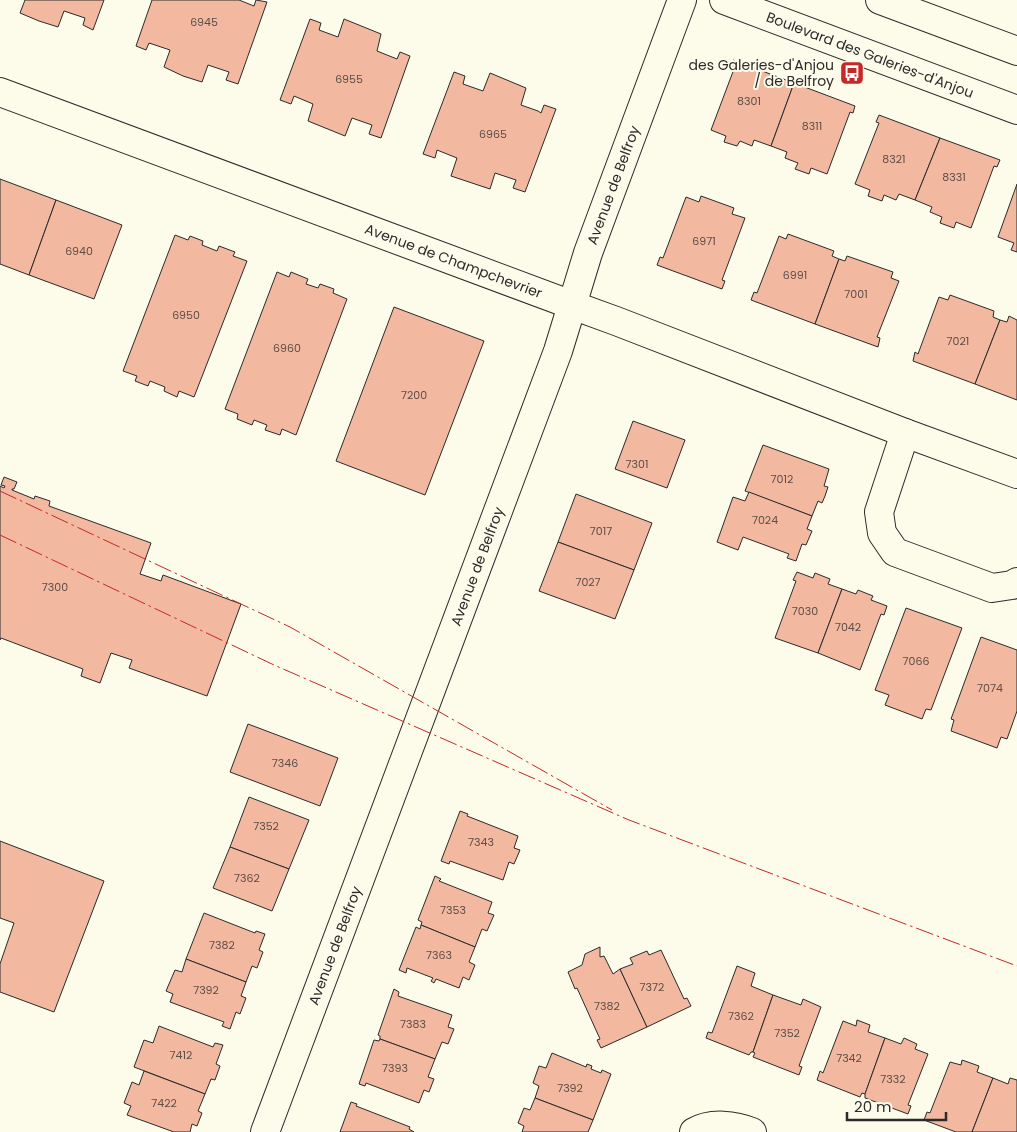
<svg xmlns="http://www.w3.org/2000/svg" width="1017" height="1132" font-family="Poppins,sans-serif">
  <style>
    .building { fill: #f2b8a0; stroke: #2b2b2b }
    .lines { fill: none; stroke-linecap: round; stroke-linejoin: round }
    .minor-casing { stroke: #2b2b2b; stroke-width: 30 }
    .minor { stroke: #fdfbea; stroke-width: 28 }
    .power { stroke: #c62828; stroke-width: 1; stroke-dasharray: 18 4 2.5 4; stroke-linecap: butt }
    .labels { text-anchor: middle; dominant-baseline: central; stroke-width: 4; stroke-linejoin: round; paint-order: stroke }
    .number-label { font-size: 11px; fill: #5d4e48 }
    .street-label { font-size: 14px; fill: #2b2b2b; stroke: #fdfbea }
    .poi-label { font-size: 14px; fill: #2b2b2b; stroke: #fdfbea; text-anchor: end }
  </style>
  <rect width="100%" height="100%" fill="#fdfbea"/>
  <g class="building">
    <path d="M 25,0 L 104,0 L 93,30 L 83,25 L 85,18 L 64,11 L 58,27 L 39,21 L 20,13 Z"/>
    <path d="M 152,0 L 239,0 L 254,6 L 256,0 L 267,2 L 238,84 L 226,80 L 229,72 L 208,65 L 202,82 L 183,76 L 164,67 L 170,50 L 149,43 L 146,50 L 136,46 Z"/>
    <path d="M 310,19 L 321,23 L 319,30 L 338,37 L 344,19 L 381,34 L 377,51 L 397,59 L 400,52 L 410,56 L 381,138 L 369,134 L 372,125 L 352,118 L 345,136 L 308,121 L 313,104 L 294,96 L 291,104 L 280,100 Z"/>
    <path d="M 733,60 L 794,83 L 771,146 L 754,140 L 752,146 L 740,141 L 737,146 L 724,142 L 726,136 L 711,130 L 734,69 L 731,67 Z"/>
    <path d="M 454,72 L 465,76 L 463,84 L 483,91 L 490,73 L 526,88 L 521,105 L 538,111 L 541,113 L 544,105 L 556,109 L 525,192 L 513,188 L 516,180 L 495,173 L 490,189 L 451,176 L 457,158 L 437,150 L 435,158 L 423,154 Z"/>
    <path d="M 794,83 L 855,106 L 853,113 L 850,112 L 827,174 L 811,168 L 809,174 L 795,169 L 798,163 L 785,158 L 787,152 L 771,146 Z"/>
    <path d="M 879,115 L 940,138 L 915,200 L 899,194 L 896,200 L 884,195 L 882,201 L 868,196 L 870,190 L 855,184 L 879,123 L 876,122 Z"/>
    <path d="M 940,138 L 1000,160 L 997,167 L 994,166 L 971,228 L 956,222 L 954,228 L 940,223 L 942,217 L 930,212 L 932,207 L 915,200 Z"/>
    <path d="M 0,179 L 56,200 L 29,275 L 0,264 Z"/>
    <path d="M 1017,184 L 1017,252 L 1011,250 L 1014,243 L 998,237 Z"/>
    <path d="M 701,196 L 734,208 L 732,214 L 745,218 L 722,280 L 725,281 L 722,289 L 657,265 L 660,257 L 663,258 L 686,197 L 699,202 Z"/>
    <path d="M 56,200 L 122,225 L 94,299 L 29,275 Z"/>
    <path d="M 788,234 L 834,251 L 832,256 L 839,259 L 815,324 L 751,300 L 754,292 L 757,293 L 779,236 L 786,239 Z"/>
    <path d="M 175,235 L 188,240 L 190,236 L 203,241 L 202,245 L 217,251 L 219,246 L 235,252 L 233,256 L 247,261 L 194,397 L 179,391 L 177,397 L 164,391 L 165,387 L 150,381 L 148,386 L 135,381 L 137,376 L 123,371 Z"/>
    <path d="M 847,256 L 893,272 L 891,278 L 899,281 L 877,337 L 880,338 L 878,347 L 815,324 L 839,259 L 845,261 Z"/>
    <path d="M 277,272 L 289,277 L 291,272 L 308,279 L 306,284 L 318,288 L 320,284 L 334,289 L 333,293 L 347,299 L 296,435 L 282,429 L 280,435 L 265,430 L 267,425 L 254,420 L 252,425 L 237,419 L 238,414 L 225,409 Z"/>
    <path d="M 950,295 L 994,311 L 993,317 L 1000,320 L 975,384 L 913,361 L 915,352 L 918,354 L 939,297 L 948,300 Z"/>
    <path d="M 394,307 L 484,341 L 425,495 L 336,461 Z"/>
    <path d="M 1009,316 L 1017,320 L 1017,400 L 975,384 L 1000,320 L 1007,322 Z"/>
    <path d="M 633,421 L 685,440 L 667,488 L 615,469 Z"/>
    <path d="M 763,445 L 829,469 L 824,486 L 828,487 L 825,496 L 822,503 L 818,501 L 812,516 L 745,491 Z"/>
    <path d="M 4,477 L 17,482 L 14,489 L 12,489 L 12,490 L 34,499 L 35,496 L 50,501 L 49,506 L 151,543 L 140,574 L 161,581 L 163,575 L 241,604 L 207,696 L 129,668 L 132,660 L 111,653 L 100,683 L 81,676 L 83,669 L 1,638 L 0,640 L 0,486 L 4,488 L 5,486 L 1,485 Z"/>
    <path d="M 749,492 L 812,516 L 807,529 L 812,531 L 806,545 L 802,544 L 796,561 L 787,558 L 789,554 L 743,537 L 738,550 L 717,542 L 733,497 L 745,501 Z"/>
    <path d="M 576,494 L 652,523 L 634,570 L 558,542 Z"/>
    <path d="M 558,542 L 634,570 L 615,619 L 539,591 Z"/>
    <path d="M 797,572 L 813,578 L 815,573 L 830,579 L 828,584 L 842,589 L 818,653 L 775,638 L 796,581 L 793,580 Z"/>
    <path d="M 842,589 L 856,594 L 858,590 L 873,596 L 871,600 L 887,606 L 884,615 L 881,614 L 860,670 L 818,653 Z"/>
    <path d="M 906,608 L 962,628 L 931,710 L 926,709 L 922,719 L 885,705 L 889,695 L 875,690 Z"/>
    <path d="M 981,637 L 1017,650 L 1017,711 L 1007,739 L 1001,737 L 997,748 L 951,731 L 954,720 L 951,719 Z"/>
    <path d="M 248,724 L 338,758 L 320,806 L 230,772 Z"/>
    <path d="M 249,797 L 309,820 L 289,869 L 230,847 Z"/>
    <path d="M 460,811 L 468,814 L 467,816 L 518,836 L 514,848 L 520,850 L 514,864 L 509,862 L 503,880 L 450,861 L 449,864 L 441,861 Z"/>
    <path d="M 0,841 L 104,881 L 54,1012 L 0,992 L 0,964 L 14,923 L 0,918 Z"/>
    <path d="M 230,847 L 289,869 L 272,911 L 213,888 Z"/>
    <path d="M 435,876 L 441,879 L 439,881 L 492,902 L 488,913 L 494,915 L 487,931 L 482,929 L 475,947 L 421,925 L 422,922 L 418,920 Z"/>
    <path d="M 204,913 L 255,933 L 256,931 L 265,934 L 259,950 L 263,952 L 257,968 L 252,966 L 246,982 L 186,959 Z"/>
    <path d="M 421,925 L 475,947 L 469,962 L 475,965 L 469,980 L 463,977 L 459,988 L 436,979 L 434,983 L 431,981 L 433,978 L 407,968 L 406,973 L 399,970 L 416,927 L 420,929 Z"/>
    <path d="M 600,947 L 600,957 L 604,956 L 613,974 L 620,969 L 647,1027 L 601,1048 L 597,1040 L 600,1039 L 577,988 L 575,989 L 568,972 L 582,965 L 585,954 Z"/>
    <path d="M 661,950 L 684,999 L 687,998 L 691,1006 L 647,1027 L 620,969 L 633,964 L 630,958 L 647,951 L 649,955 Z"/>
    <path d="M 186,959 L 246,982 L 241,996 L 246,998 L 240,1014 L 236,1012 L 230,1029 L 222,1026 L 224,1022 L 170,1002 L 173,994 L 166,991 L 175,970 L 182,972 Z"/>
    <path d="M 737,966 L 755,973 L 751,986 L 773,995 L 753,1052 L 751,1052 L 749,1055 L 706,1038 L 708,1032 L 712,1033 Z"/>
    <path d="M 394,989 L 399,992 L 398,996 L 452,1015 L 448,1027 L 454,1029 L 448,1044 L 442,1042 L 435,1059 L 380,1039 L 380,1036 L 378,1035 Z"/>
    <path d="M 773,995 L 801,1005 L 803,999 L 821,1007 L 799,1066 L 802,1067 L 799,1075 L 753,1057 L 755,1053 L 753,1052 Z"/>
    <path d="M 857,1020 L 870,1025 L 868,1032 L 885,1038 L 865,1094 L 862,1093 L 860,1097 L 817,1080 L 820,1071 L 823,1073 L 843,1021 L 856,1026 Z"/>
    <path d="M 159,1026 L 213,1047 L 215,1043 L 223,1045 L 216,1064 L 220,1066 L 215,1080 L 211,1079 L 205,1094 L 134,1067 L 144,1040 L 153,1043 Z"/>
    <path d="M 885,1038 L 901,1044 L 904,1038 L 917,1044 L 915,1049 L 928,1054 L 908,1105 L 911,1106 L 908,1114 L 865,1098 L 865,1094 Z"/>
    <path d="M 380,1039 L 435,1059 L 428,1077 L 434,1079 L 429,1092 L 424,1090 L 419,1103 L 366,1083 L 365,1086 L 359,1084 L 374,1040 L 379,1041 Z"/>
    <path d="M 552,1053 L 586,1067 L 587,1064 L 592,1066 L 591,1069 L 601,1073 L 602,1070 L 611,1074 L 593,1120 L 535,1098 L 539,1086 L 533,1083 L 539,1066 L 546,1068 Z"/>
    <path d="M 962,1060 L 979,1066 L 977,1072 L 993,1078 L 972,1132 L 956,1132 L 924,1120 L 927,1112 L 930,1113 L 950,1062 L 961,1065 Z"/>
    <path d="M 144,1071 L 205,1094 L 198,1111 L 202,1113 L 197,1126 L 192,1124 L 190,1132 L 174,1132 L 127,1115 L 131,1106 L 124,1103 L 132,1082 L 139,1085 Z"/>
    <path d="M 993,1078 L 1008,1084 L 1010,1078 L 1017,1080 L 1017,1132 L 972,1132 Z"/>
    <path d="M 535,1098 L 593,1120 L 588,1132 L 522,1132 L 524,1126 L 518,1123 L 524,1108 L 530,1110 Z"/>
    <path d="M 351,1102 L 357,1104 L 356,1106 L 410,1127 L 409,1129 L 414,1132 L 340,1132 Z"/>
  </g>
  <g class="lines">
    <defs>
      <g id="minor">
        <path id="s1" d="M 724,0 L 1017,110"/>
        <path d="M 880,0 L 1017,51"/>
        <path id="s2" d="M 0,92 L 572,305 L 616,321 L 905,433 L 1017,474"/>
        <path d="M 905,433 L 879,512 L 882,533 L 895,552 L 992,588 L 1012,585 L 1017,582"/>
        <path id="s3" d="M 265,1132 L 558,351 L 588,253 L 682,0"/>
        <path d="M 694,1132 C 711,1122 735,1125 752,1132"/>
      </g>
    </defs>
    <use href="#minor" class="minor-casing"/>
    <use href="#minor" class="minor"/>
    <g class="power">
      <path d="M 0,491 L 290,627 L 612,810"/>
      <path d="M 0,535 L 274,665 L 629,820 L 1017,966"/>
    </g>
  </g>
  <defs>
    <symbol id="bus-square" viewBox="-11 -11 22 22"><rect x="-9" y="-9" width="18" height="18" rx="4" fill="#c62828" stroke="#fdfbea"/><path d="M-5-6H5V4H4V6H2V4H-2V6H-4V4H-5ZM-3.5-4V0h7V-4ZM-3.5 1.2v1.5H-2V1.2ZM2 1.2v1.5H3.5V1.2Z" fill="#fff"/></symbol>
  </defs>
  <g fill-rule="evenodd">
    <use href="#bus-square" x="838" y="59" width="28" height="28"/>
  </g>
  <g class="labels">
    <g class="number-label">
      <text x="204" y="22">6945</text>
      <text x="349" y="79">6955</text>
      <text x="749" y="101">8301</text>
      <text x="812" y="126">8311</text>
      <text x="493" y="134">6965</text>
      <text x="894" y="159">8321</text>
      <text x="954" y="177">8331</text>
      <text x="704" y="241">6971</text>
      <text x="79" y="251">6940</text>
      <text x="795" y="275">6991</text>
      <text x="856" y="294">7001</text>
      <text x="186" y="315">6950</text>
      <text x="958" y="341">7021</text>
      <text x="287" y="348">6960</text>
      <text x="414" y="395">7200</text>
      <text x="637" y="464">7301</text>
      <text x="782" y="479">7012</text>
      <text x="765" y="520">7024</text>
      <text x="601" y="531">7017</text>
      <text x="588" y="582">7027</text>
      <text x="55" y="587">7300</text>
      <text x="805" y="611">7030</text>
      <text x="848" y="627">7042</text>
      <text x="916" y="661">7066</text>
      <text x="990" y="688">7074</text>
      <text x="285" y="763">7346</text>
      <text x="266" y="826">7352</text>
      <text x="481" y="842">7343</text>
      <text x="247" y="878">7362</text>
      <text x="453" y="910">7353</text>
      <text x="222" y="945">7382</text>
      <text x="439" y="955">7363</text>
      <text x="652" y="987">7372</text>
      <text x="206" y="990">7392</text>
      <text x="607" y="1006">7382</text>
      <text x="741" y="1016">7362</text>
      <text x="413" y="1024">7383</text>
      <text x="787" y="1033">7352</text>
      <text x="181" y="1055">7412</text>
      <text x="849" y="1058">7342</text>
      <text x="395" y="1068">7393</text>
      <text x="893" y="1079">7332</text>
      <text x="570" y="1088">7392</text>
      <text x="164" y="1103">7422</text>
    </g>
    <g class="street-label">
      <text stroke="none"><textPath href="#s1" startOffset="156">Boulevard des Galeries-d'Anjou</textPath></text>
      <text stroke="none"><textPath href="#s3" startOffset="1009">Avenue de Belfroy</textPath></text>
      <text stroke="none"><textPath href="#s2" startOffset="484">Avenue de Champchevrier</textPath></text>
      <text stroke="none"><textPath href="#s3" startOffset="604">Avenue de Belfroy</textPath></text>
      <text stroke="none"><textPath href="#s3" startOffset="199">Avenue de Belfroy</textPath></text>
    </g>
    <g class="poi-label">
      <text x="834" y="65">des Galeries-d'Anjou<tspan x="834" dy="16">/ de Belfroy</tspan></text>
    </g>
  </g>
  <path d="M847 1112v8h99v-8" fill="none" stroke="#2b2b2b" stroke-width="2.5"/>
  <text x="854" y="1112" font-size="15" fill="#2b2b2b" stroke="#fdfbea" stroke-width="4" paint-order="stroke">20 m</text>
</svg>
